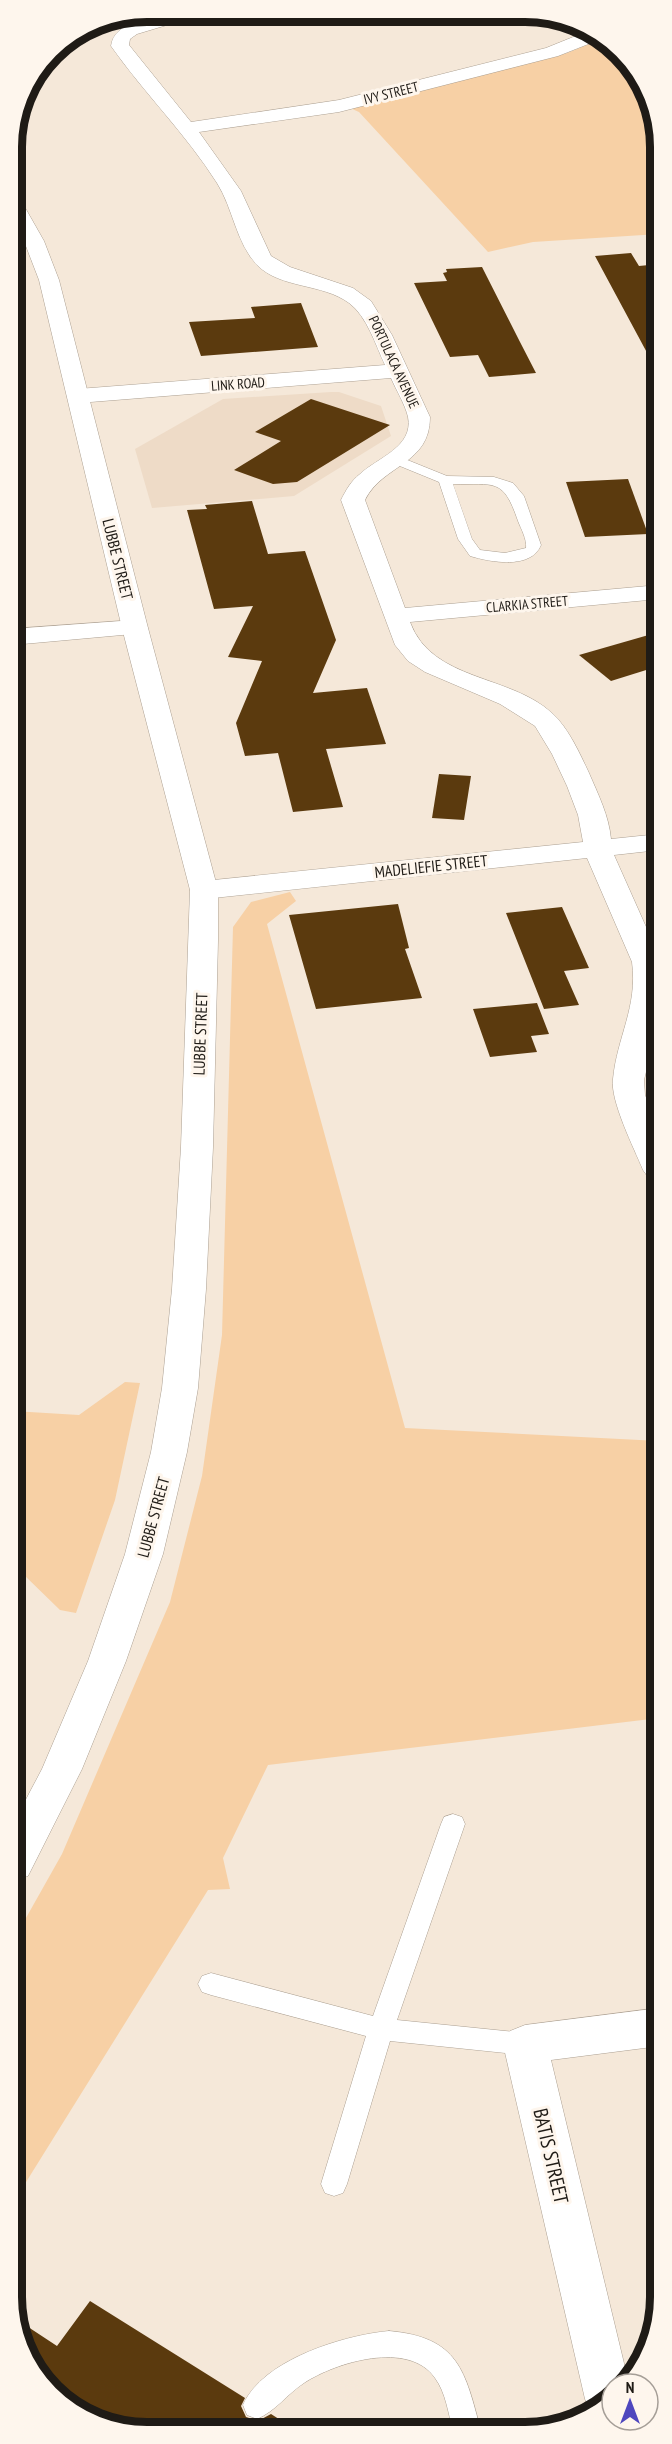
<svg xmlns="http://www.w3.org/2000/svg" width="672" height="2444" font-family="'PT Sans Narrow',sans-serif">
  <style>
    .built { fill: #eedbc7 }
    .green { fill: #f7d0a5 }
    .building { fill: #5b3a0e }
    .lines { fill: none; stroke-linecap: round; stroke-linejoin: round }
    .lane-casing { stroke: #aca092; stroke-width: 1 }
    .street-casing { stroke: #aca092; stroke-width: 1 }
    .secondary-casing { stroke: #aca092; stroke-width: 1 }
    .lane { fill: #fff; fill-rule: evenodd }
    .street { fill: #fff; fill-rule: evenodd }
    .secondary { fill: #fff; fill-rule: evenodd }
    .labels { text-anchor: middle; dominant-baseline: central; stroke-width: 6; stroke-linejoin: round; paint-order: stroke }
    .far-street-label { font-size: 14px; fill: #1f1b16; stroke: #fef6ed }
    .street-label { font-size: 16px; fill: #1f1b16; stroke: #fef6ed }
    .near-street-label { font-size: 20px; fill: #1f1b16; stroke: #fef6ed }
    .rim { fill: none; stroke: #1f1b16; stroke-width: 8 }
  </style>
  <rect width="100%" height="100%" fill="#f5e8d9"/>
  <path class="built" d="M 331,392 L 339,392 L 381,406 L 391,436 L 294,496 L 152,508 L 135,449 L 223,399 Z"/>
  <g class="green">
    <path d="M 597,41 L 626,58 L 659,130 L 659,234 L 533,242 L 488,252 L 359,112 L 350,108 L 567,53 Z"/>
    <path d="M 290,892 L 296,901 L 267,924 L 405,1428 L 659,1441 L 659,1718 L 268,1765 L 223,1858 L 230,1889 L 208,1890 L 13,2203 L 13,1941 L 62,1854 L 170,1602 L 202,1476 L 222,1335 L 233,927 L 251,902 Z"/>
    <path d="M 125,1382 L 140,1383 L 115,1500 L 76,1613 L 60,1610 L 22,1573 L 13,1572 L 13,1411 L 79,1415 Z"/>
  </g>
  <g class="building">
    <path d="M 631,253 L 639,266 L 659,264 L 659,375 L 595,256 Z"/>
    <path d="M 482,267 L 520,342 L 536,373 L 489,377 L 478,355 L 450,357 L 414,283 L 447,281 L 443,273 L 447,272 L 446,269 Z"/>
    <path d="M 301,303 L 318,347 L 201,356 L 189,322 L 255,318 L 251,307 Z"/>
    <path d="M 311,399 L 390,425 L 297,482 L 273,484 L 234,470 L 281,441 L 255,432 Z"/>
    <path d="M 628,479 L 648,534 L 585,537 L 566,482 Z"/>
    <path d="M 252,501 L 268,554 L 305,551 L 336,640 L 313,693 L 367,688 L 386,744 L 326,749 L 343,807 L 293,812 L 278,753 L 245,756 L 236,723 L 262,661 L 228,657 L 253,606 L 214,609 L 187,510 L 207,509 L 205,505 Z"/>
    <path d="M 659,632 L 659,666 L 611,681 L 579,655 Z"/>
    <path d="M 439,774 L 471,776 L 464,820 L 432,818 Z"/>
    <path d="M 398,904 L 409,948 L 405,949 L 422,998 L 316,1009 L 289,915 Z"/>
    <path d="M 562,907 L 589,968 L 564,971 L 579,1005 L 544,1009 L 506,913 Z"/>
    <path d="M 537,1003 L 549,1034 L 531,1036 L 537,1052 L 490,1057 L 473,1009 Z"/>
    <path d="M 90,2301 L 245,2398 L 241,2406 L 246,2417 L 258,2421 L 271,2414 L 296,2430 L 121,2429 L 52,2392 L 16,2319 L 57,2346 Z"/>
  </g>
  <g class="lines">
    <defs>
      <g id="lane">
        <path d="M 395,455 L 447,476 L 494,477 L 513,483 L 524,496 L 541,545 C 531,570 490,562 470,556 L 458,539 L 439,482 L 390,462 L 388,459 ZM 453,484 C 495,485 503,477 518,521 C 521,529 527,539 526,548 L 505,553 L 480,550 L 472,539 Z"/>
        <path d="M 453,1814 L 462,1817 L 465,1824 L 397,2020 L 525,2033 L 534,2036 L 538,2044 L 534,2052 L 525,2055 L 390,2041 L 347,2184 L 343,2193 L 334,2196 L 325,2193 L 321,2184 L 366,2036 L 211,1995 L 202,1992 L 198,1984 L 202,1976 L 211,1973 L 373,2016 L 441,1824 L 444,1817 Z"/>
        <path d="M 389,2331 C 459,2337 465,2371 481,2431 L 453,2430 C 448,2413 446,2393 435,2378 C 409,2340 336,2362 304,2383 C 287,2394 276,2411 257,2419 L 247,2415 L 243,2405 C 262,2360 344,2335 389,2331 Z"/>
      </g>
      <g id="street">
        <path d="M 172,12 L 199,12 L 197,16 L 137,34 L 130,39 L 129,45 L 191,122 L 339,100 L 546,48 L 583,33 L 596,41 L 558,56 L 339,112 L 199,132 L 241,191 L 271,256 L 290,267 L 353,288 L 371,301 L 392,335 L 430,417 C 430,465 383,464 365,500 L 405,608 L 659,585 L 659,599 L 410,622 C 432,682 511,674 553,714 C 569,729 580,754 589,773 C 598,794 609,816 611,839 L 659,834 L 659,850 L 614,855 L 659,956 L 659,1019 L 644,1080 L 645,1095 L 659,1131 L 659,1180 L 648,1177 L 643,1170 C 634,1148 610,1101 613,1079 C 617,1037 638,1007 632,962 L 587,858 L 204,899 L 194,896 L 190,890 L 194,884 L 204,881 L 583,842 L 578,815 L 567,786 L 552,754 L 535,726 L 500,704 L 425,672 L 408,661 L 395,645 L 341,500 C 346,490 351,481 360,474 C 377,458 414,447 408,417 C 405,404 396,390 391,378 L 78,403 L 70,401 L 67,396 L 70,391 L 78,389 L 385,365 C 376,346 367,316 349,303 C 322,283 281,289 257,265 C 236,243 233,208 217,183 C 186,134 144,93 111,46 C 114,21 152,18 172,12 Z"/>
        <path d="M 135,620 L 144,623 L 148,628 L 144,633 L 12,645 L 12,629 Z"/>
        <path d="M 660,2008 L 660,2046 L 551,2060 L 628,2380 L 627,2384 L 612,2384 L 612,2397 L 591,2413 L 585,2399 L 503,2044 L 510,2031 L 525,2025 Z"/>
      </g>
      <path id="secondary" d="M 12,195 L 19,197 L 44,241 L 59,280 L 148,628 L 218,890 L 218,940 L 213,1147 L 206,1289 L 198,1388 L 187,1452 L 163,1554 L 126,1661 L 82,1769 L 28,1876 L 13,1881 L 13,1824 L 42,1769 L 88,1661 L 125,1554 L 151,1452 L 162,1388 L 172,1289 L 181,1147 L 190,890 L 122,628 L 39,280 L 24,241 L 12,220 Z"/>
    </defs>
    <use href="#lane" class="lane-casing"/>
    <use href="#street" class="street-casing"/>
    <use href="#secondary" class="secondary-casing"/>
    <use href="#lane" class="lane"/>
    <use href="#street" class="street"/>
    <use href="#secondary" class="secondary"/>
  </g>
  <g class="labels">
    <g class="far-street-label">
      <text transform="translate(391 93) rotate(-14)">IVY STREET</text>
      <text transform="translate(394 362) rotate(65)">PORTULACA AVENUE</text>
      <text transform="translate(238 384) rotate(-4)">LINK ROAD</text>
      <text transform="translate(527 604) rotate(-5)">CLARKIA STREET</text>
    </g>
    <g class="street-label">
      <text transform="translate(118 559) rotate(76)">LUBBE STREET</text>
      <text transform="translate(431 866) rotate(-6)">MADELIEFIE STREET</text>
      <text transform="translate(200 1034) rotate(-88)">LUBBE STREET</text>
      <text transform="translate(153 1517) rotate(-75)">LUBBE STREET</text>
    </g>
    <g class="near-street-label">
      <text transform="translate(551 2156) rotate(77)">BATIS STREET</text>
    </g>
  </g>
  <path d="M0 0H672V2444H0ZM147 22H525A125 125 0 0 1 650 147V2297A125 125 0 0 1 525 2422H147A125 125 0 0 1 22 2297V147A125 125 0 0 1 147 22Z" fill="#fef6ed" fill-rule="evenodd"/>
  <path class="rim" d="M147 22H525A125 125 0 0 1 650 147V2297A125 125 0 0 1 525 2422H147A125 125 0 0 1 22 2297V147A125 125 0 0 1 147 22Z"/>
  <g transform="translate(630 2402)"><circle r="28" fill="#fef6ed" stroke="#a59e97" stroke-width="1.5"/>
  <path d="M0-4.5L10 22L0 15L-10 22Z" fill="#4e47be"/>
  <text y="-9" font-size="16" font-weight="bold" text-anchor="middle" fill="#1f1b16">N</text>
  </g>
</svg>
